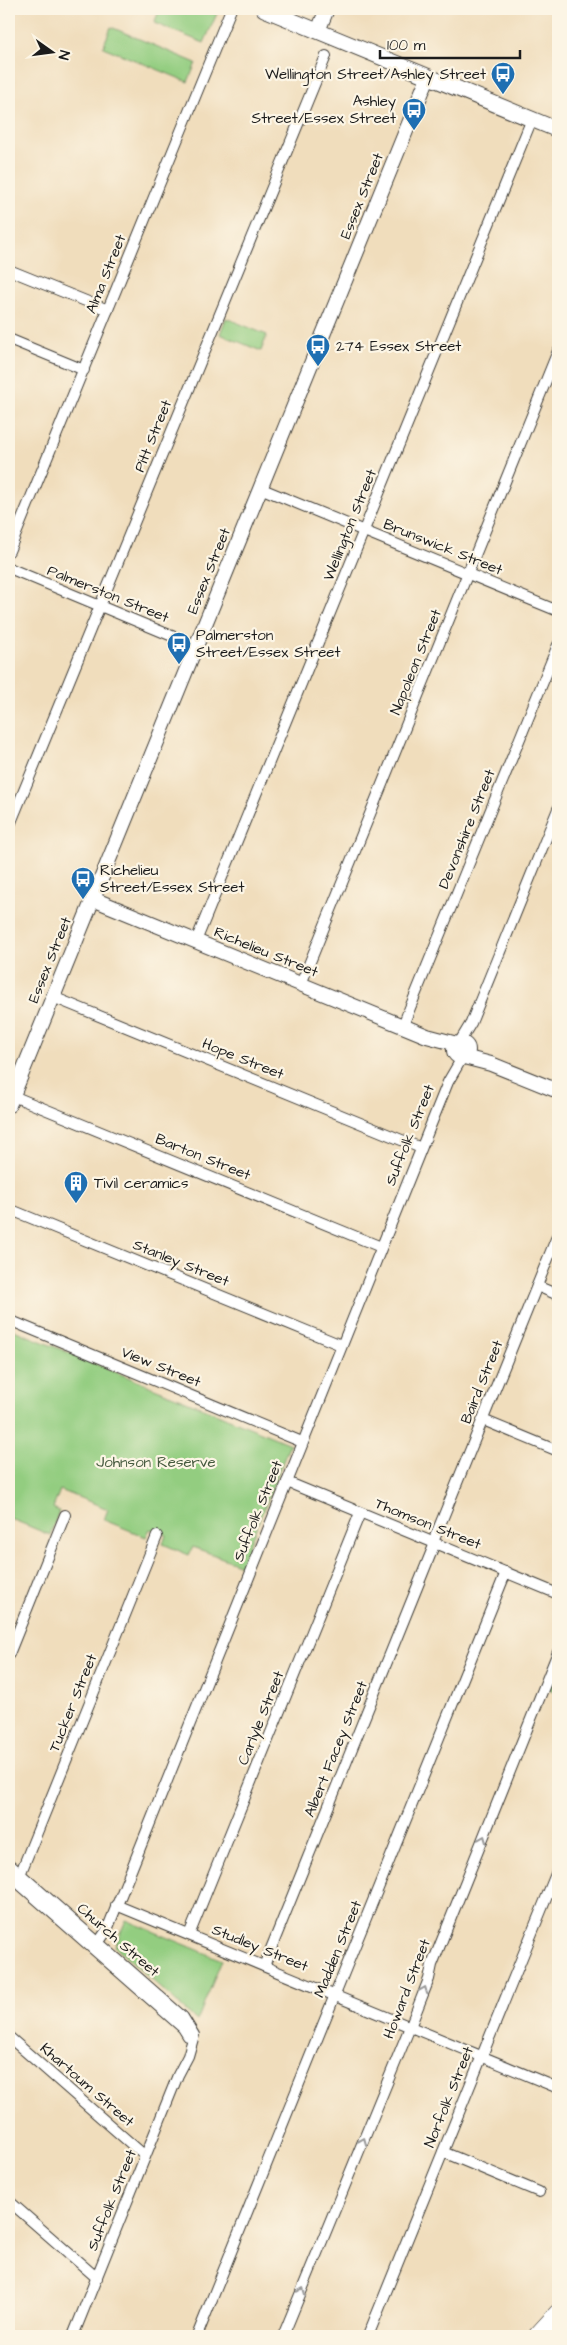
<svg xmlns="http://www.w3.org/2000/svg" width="567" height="2345" font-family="'Architects Daughter',sans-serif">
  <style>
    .green { fill: #93cd80; stroke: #58744e }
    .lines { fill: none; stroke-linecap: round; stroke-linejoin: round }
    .street-casing { stroke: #3c3934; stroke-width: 12 }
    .secondary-casing { stroke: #3c3934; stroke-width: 16 }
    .primary-casing { stroke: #3c3934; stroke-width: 17 }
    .highway-casing { stroke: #3c3934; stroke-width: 19 }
    .street { stroke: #fff; stroke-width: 10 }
    .secondary { stroke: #fff; stroke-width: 14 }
    .primary { stroke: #fff; stroke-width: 15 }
    .highway { stroke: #fff; stroke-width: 18 }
    .oneway { stroke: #999 }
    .labels { text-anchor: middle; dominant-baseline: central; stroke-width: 4.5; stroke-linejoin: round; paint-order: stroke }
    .poi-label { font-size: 15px; fill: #1c1c1c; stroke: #fcf5e5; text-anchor: start }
    .street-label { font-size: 15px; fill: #1c1c1c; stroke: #fcf5e5 }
    .park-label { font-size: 15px; fill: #465a3f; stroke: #fcf5e5 }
  </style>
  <rect width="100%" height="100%" fill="#fcf5e5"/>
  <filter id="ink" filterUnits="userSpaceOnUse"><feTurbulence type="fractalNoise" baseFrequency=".02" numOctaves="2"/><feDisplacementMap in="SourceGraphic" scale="10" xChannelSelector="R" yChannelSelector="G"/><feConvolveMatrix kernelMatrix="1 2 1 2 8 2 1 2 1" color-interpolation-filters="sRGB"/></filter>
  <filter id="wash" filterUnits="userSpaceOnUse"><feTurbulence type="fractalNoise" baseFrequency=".0096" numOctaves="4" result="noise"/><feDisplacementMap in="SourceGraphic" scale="20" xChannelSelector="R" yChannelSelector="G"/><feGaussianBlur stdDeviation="1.12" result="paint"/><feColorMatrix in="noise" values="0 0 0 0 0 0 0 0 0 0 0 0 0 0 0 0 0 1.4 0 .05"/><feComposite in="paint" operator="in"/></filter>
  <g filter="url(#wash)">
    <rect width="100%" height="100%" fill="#f0ddbc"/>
    <g class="green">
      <path d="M 160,9 L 219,9 L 204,43 L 154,23 Z"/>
      <path d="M 111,27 L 196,63 L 188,82 L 103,47 Z"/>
      <path d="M 226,318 L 267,335 L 261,351 L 220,334 Z"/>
      <path d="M 9,1328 L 290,1444 L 241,1565 L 193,1547 L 189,1555 L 163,1544 L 166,1535 L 150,1529 L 146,1537 L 104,1520 L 108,1509 L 60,1490 L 53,1508 L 59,1511 L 50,1535 L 9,1518 Z"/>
      <path d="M 558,1665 L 558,1693 L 549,1689 Z"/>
      <path d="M 126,1920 L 222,1960 L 197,2021 L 115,1946 Z"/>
    </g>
  </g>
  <g filter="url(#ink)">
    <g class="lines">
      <defs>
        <g id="street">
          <path d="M 9,270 L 108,310"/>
          <path d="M 9,339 L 84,370"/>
          <path d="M 260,488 L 558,611"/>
          <path d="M 9,551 L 231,9"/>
          <path d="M 9,568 L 196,646"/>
          <path d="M 9,827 L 326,56"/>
          <path d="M 196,941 L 532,119"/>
          <path d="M 301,984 L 558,351"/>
          <path d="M 53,997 L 421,1148"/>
          <path d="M 403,1025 L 558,645"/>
          <path d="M 459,1043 L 471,1023 L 558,809"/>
          <path d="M 13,1096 L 381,1247"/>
          <path d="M 9,1209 L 341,1345"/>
          <path d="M 537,1286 L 558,1295"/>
          <path d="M 9,1320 L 302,1442"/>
          <path d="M 483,1420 L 558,1451"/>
          <path d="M 287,1482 L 558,1594"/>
          <path d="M 433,1542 L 558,1234"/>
          <path d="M 9,1654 L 65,1515"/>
          <path d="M 9,1864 L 183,2017 L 194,2035 L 188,2056 L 178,2075 L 73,2336"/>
          <path d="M 9,1875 L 183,2028 L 188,2036"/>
          <path d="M 17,1882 L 157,1536"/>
          <path d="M 116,1905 L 558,2088"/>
          <path d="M 189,1935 L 360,1513"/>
          <path d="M 94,1949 L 107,1930 L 448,1082 L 462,1058"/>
          <path d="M 264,1966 L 435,1543"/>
          <path d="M 9,2037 L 145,2156"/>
          <path d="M 443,2152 L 539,2192"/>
          <path d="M 9,2201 L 97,2278"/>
          <path d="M 197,2336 L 506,1572"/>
          <path d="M 283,2336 L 410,2027 L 429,1979 L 432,1965 L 558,1652"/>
          <path d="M 368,2336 L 558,1869"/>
        </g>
        <g id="secondary">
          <path d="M 318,31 L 327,9"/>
          <path d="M 93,899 L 427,1036 L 457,1044"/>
          <circle cx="461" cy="1050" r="7"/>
          <path d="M 464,1057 L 491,1064 L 558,1091"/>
          <path d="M 9,1105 L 428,77"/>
        </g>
        <path id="primary" d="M 264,9 L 558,130"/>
        <path id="highway" d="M 537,2336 L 558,2313"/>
      </defs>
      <use href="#street" class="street-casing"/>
      <use href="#secondary" class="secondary-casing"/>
      <use href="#primary" class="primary-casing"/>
      <use href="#highway" class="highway-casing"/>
      <use href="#street" class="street"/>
      <use href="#secondary" class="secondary"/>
      <use href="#primary" class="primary"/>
      <use href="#highway" class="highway"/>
    </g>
    <defs><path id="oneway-chevron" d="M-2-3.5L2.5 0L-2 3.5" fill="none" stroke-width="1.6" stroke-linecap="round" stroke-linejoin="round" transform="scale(1.25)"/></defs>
    <g class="oneway">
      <use href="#oneway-chevron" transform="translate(483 1839) rotate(-68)"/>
      <use href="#oneway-chevron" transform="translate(424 1990) rotate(-68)"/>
      <use href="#oneway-chevron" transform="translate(363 2141) rotate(-68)"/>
      <use href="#oneway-chevron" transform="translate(302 2291) rotate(-68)"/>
    </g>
  </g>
  <defs>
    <symbol id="bus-pin" viewBox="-11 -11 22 30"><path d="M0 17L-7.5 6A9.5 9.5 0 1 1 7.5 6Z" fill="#1f6fb2" stroke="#fcf5e5"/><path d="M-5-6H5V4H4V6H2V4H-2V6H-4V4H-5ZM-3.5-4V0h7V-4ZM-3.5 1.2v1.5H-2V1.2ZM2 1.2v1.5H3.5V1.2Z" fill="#fff"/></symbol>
    <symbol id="building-pin" viewBox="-11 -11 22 30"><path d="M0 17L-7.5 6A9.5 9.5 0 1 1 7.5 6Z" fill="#1f6fb2" stroke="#fcf5e5"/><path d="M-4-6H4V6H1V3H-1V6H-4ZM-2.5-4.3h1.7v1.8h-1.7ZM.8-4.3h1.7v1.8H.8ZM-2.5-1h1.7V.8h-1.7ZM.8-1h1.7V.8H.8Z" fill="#fff"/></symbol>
  </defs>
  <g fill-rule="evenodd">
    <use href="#bus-pin" x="489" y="60" width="28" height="38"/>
    <use href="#bus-pin" x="400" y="96" width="28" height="38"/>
    <use href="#bus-pin" x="304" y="332" width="28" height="38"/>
    <use href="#bus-pin" x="165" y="630" width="28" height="38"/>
    <use href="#bus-pin" x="69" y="865" width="28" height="38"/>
    <use href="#building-pin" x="62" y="1169" width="28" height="38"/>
  </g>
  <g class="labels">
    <g class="poi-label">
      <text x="486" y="74" text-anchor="end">Wellington Street/Ashley Street</text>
      <text x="396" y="101" text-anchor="end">Ashley<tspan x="396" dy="17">Street/Essex Street</tspan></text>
      <text x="336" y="346">274 Essex Street</text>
      <text x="196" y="635">Palmerston<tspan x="196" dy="17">Street/Essex Street</tspan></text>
      <text x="100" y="870">Richelieu<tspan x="100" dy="17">Street/Essex Street</tspan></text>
      <text x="94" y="1183">Tivil ceramics</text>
    </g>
    <g class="street-label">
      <text transform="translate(362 196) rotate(-68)">Essex Street</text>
      <text transform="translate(106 274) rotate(-68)">Alma Street</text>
      <text transform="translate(153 436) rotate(-68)">Pitt Street</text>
      <text transform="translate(350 525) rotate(-68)">Wellington Street</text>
      <text transform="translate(443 547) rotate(22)">Brunswick Street</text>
      <text transform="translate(209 571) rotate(-68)">Essex Street</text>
      <text transform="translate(108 594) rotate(22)">Palmerston Street</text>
      <text transform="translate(416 662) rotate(-68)">Napoleon Street</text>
      <text transform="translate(467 829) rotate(-68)">Devonshire Street</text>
      <text transform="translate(266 952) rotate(22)">Richelieu Street</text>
      <text transform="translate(50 960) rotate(-68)">Essex Street</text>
      <text transform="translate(243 1059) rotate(22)">Hope Street</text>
      <text transform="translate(410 1135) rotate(-68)">Suffolk Street</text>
      <text transform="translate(203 1157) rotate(22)">Barton Street</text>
      <text transform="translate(181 1263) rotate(22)">Stanley Street</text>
      <text transform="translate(161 1367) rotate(22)">View Street</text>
      <text transform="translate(482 1382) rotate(-68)">Baird Street</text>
      <text transform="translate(258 1511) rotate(-68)">Suffolk Street</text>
      <text transform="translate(428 1524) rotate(22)">Thomson Street</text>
      <text transform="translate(73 1703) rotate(-68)">Tucker Street</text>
      <text transform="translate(261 1718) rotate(-68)">Carlyle Street</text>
      <text transform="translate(336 1749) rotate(-68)">Albert Facey Street</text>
      <text transform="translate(118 1940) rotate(41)">Church Street</text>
      <text transform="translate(260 1948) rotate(22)">Studley Street</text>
      <text transform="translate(338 1949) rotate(-68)">Madden Street</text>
      <text transform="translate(407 1989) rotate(-69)">Howard Street</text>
      <text transform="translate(87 2085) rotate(41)">Khartoum Street</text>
      <text transform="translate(449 2097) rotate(-68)">Norfolk Street</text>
      <text transform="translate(112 2200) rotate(-68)">Suffolk Street</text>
    </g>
    <g class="park-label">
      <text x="156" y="1462">Johnson Reserve</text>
    </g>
  </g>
  <rect width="567" height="2345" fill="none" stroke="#fcf5e5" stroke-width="30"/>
  <g transform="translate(52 52) rotate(104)" stroke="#fcf5e5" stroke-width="4" paint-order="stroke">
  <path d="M0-4L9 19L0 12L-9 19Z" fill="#1c1c1c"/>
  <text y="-8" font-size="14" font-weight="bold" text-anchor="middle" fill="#1c1c1c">N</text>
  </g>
  <path d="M380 50v8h140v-8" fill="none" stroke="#1c1c1c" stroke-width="2.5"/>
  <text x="387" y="50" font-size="15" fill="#1c1c1c" stroke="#fcf5e5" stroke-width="4" paint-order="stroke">100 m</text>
</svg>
